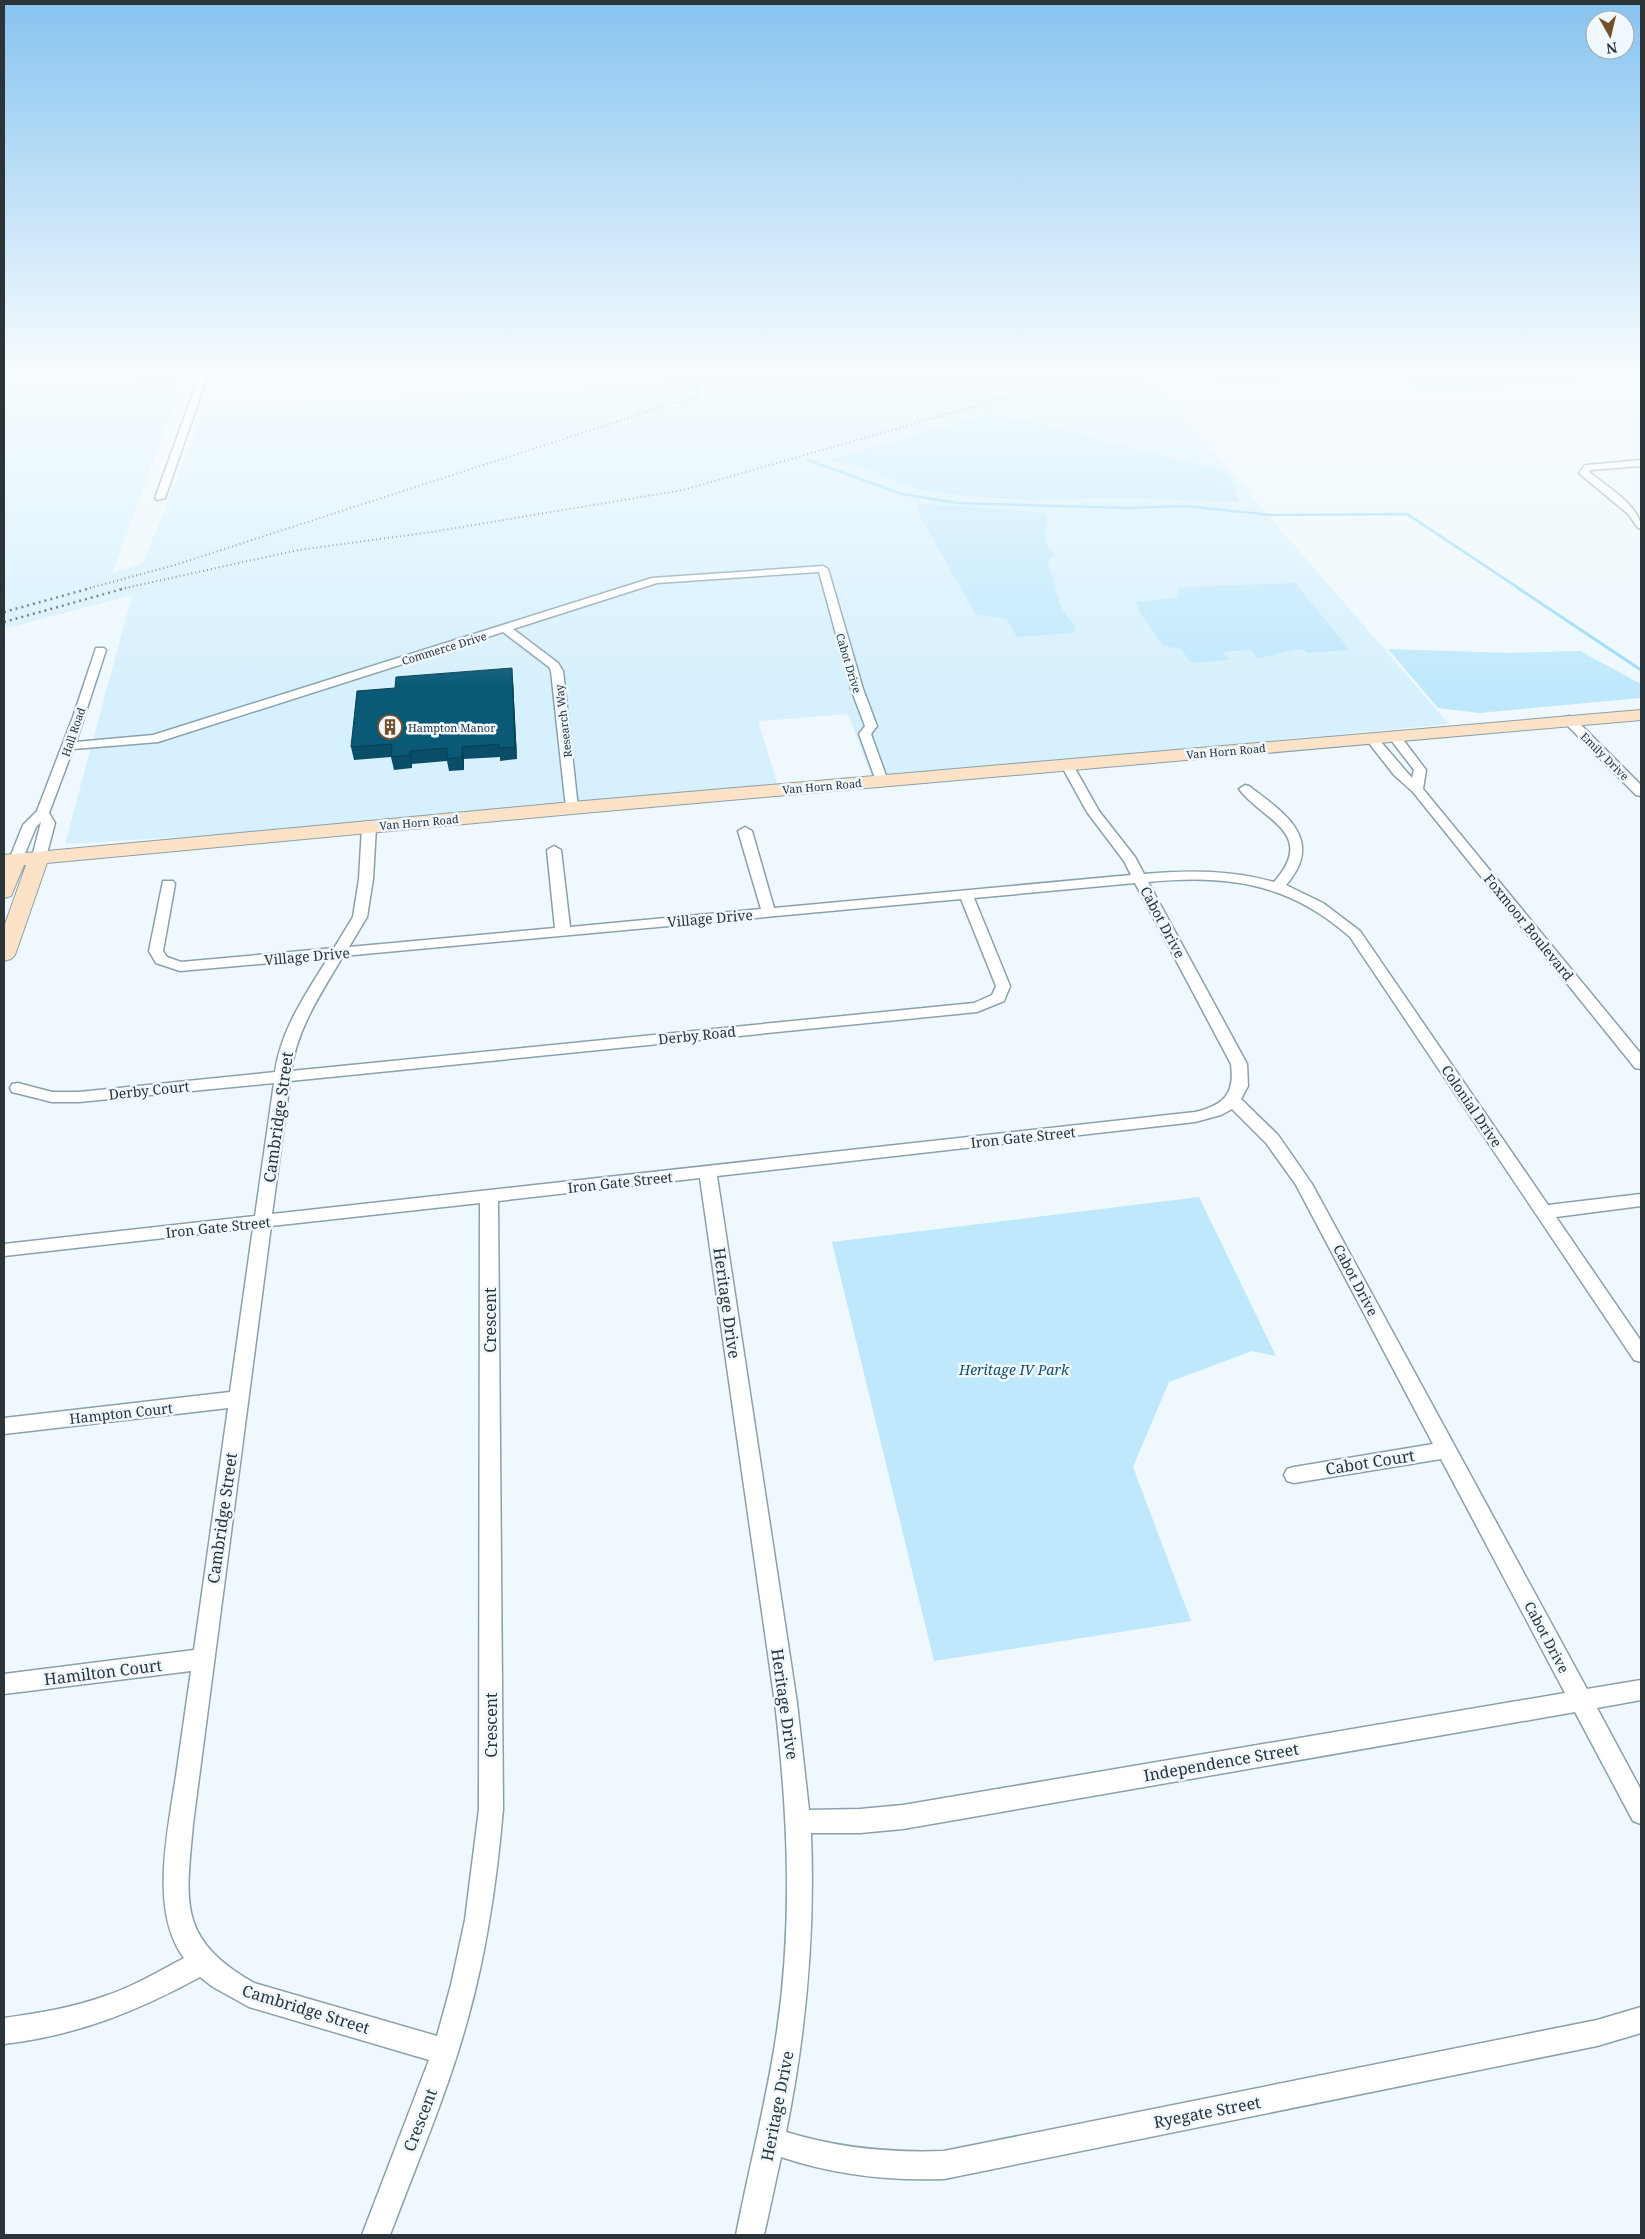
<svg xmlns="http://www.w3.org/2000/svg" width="1645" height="2239" font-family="'Noto Serif',serif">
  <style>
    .built { fill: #d6f0fd }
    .green { fill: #bfe8fc }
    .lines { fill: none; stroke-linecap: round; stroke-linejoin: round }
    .stream-far1 { stroke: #95dbfc; stroke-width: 2.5 }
    .stream { stroke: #95dbfc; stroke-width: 3 }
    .street-casing { stroke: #8aa1ac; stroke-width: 3 }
    .secondary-casing { stroke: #8aa1ac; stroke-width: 2 }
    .street { fill: #fff; fill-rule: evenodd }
    .secondary { fill: #fce2c6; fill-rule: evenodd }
    .rail-far1 { stroke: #555f64; stroke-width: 2; stroke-dasharray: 1 3; stroke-linecap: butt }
    .rail { stroke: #555f64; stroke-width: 2.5; stroke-dasharray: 2 4; stroke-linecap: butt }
    .wall { fill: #094d66 }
    .shaded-wall { fill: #073f53 }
    .building { fill: #0a5a77; stroke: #073f53 }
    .labels { text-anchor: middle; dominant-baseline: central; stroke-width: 5; stroke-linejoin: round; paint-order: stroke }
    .far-street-label { font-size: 11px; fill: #2b3439; stroke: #eef8fd }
    .far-poi-label { font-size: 11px; fill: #2b3439; stroke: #eef8fd; text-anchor: start }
    .street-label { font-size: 14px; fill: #2b3439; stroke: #eef8fd }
    .park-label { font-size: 14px; font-style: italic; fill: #154d64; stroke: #eef8fd }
    .near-street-label { font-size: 16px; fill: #2b3439; stroke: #eef8fd }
  </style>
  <rect width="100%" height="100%" fill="#eef8fd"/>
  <path class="built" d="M 185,374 L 113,572 L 143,563 L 204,411 L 627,385 L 676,374 L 1146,374 L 1449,724 L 872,778 L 848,714 L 758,721 L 778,786 L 229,834 L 65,844 L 132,595 L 4,629 L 4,387 Z"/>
  <g class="green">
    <path d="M 1158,374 L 1323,374 L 1300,379 L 1226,386 L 1218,381 L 1175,378 Z"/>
    <path d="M 1402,374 L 1641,374 L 1641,376 L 1428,392 L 1423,391 Z"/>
    <path d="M 986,415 C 1067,424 1143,455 1223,470 L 1234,486 L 1238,502 L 1122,498 L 1030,500 L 971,497 L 916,489 L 868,469 L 830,459 Z"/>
    <path d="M 926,504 L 1045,513 L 1048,519 L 1044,540 L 1055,555 L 1047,561 C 1058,585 1054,607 1076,626 L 1073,633 L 1017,637 L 1006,618 L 976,615 L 921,518 L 916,507 Z"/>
    <path d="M 1295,583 L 1350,650 L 1307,653 L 1302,649 C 1286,650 1273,656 1257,658 L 1251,650 L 1223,652 L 1229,660 L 1191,663 L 1181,649 L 1163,646 L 1139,611 L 1137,602 L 1177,598 L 1178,588 L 1183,587 Z"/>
    <path d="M 1388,649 L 1508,653 L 1580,651 L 1641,684 L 1641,698 L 1479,713 L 1438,708 Z"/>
    <path d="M 1199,1197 L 1276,1356 L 1252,1351 L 1169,1382 L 1133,1467 L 1191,1621 L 934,1661 L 832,1242 Z"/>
  </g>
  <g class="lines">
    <g class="stream-far1">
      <path d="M 697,393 L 699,374"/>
      <path d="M 808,460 L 902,494 L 957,503 L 1128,508 L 1185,506 L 1271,515 L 1407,514 L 1520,589"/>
    </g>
    <path class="stream" d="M 1518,588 L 1641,670"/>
    <defs>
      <g id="street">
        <path d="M 200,374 L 208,374 L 165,498 L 157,500 L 155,498 Z"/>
        <path d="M 1641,460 L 1641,466 L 1590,470 L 1589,472 C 1606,486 1642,507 1641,529 L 1638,528 L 1628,514 L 1579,473 L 1584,466 L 1587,465 Z"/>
        <path d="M 823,566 L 828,569 L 863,689 L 877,726 L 871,734 L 888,781 L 886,784 L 878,784 L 876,781 L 859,734 L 865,726 L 851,689 L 819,572 L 657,583 L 513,629 L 558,663 L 563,671 L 578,808 L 577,811 L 567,811 L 566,808 L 551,671 L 549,667 L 503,632 L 158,742 L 73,749 L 49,813 L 55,823 L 46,857 L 39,861 L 32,857 L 41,822 L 36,827 L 21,863 L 11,863 L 9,860 L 23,825 L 37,811 L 73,717 L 96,648 L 104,648 L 106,650 L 76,742 L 153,735 L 652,578 Z"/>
        <path d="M 1569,716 L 1573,717 L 1641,785 L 1641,796 L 1636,795 L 1565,723 L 1563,720 L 1565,717 Z"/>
        <path d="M 1394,732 L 1398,733 L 1426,770 L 1423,789 L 1641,1054 L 1641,1069 L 1635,1068 L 1413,792 L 1394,775 L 1365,738 L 1367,735 L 1375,735 L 1412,778 L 1414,770 L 1388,736 Z"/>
        <path d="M 1067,761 L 1073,765 L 1099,811 L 1135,857 L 1144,874 C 1189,870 1230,870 1274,882 C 1318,833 1262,820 1239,789 L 1245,785 L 1249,786 C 1286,814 1325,840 1286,885 L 1323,903 L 1360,931 L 1548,1205 L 1641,1194 L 1641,1206 L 1556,1217 L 1641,1341 L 1641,1362 L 1634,1360 L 1350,937 C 1289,883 1227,874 1148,882 L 1247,1064 L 1248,1086 L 1241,1099 L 1278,1135 L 1312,1184 L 1587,1689 L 1641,1680 L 1641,1700 L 1597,1708 L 1641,1790 L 1641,1824 L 1633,1821 L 1575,1712 L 903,1829 L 860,1833 L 811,1833 C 815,1934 806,2033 786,2132 C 838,2148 890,2153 944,2151 L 1597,2020 L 1641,2007 L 1641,2033 L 1597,2046 L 944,2179 C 887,2181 835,2175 781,2157 L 764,2235 L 736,2235 C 749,2167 767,2100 777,2031 C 793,1922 788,1813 775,1703 L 700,1178 L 498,1201 L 503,1809 C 497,1879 487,1950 468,2018 C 448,2092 417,2163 390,2235 L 362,2235 L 429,2060 L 249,2007 L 213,1987 L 200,1977 C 138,2011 75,2036 4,2044 L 4,2018 C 38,2013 72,2008 105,1996 C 132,1987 158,1972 184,1958 C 149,1911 168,1830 176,1776 C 181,1741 186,1706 191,1671 L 4,1694 L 4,1674 L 194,1650 L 228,1408 L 4,1434 L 4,1418 L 230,1392 L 253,1228 L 4,1256 L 4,1244 L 255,1216 L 274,1083 L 79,1102 L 52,1102 L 12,1092 L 10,1088 L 12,1084 L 18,1083 L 52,1092 L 79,1092 L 275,1072 C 281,1029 306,994 328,958 L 180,971 L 156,963 L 149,951 L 163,881 L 173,881 L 175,884 L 163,951 L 167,957 L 181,962 L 334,948 L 353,917 L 359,879 L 362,827 L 369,823 L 376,827 L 373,879 L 367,917 L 349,947 L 555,928 L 547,850 L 554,846 L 561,850 L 570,927 L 761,909 L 738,831 L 745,827 L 752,831 L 774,908 L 1131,875 L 1124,861 L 1087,812 L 1061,765 ZM 1135,883 L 1231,1064 C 1235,1094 1224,1105 1195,1112 L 272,1214 L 290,1081 L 977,1012 L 1004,1001 L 1010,986 L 974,898 ZM 961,899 L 996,986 L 992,995 L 974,1003 L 291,1071 C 297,1028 322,992 343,956 ZM 1232,1109 L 1266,1143 L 1296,1185 L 1433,1444 L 1294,1467 L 1287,1469 L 1284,1475 L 1287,1481 L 1294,1483 L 1441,1459 L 1565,1693 L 903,1805 L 860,1809 L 809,1810 L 797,1703 L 717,1176 L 1195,1122 L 1221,1115 ZM 480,1203 L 479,1809 L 465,1920 L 451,1985 L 437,2036 L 254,1983 C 177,1939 186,1903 193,1824 L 271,1226 Z"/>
      </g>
      <path id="secondary" d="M 1641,710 L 1641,720 L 572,814 L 47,863 L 15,955 L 11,959 L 4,961 L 4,927 L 26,865 L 24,865 L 11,896 L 4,898 L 4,855 L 572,802 Z"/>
    </defs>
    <use href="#street" class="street-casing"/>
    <use href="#secondary" class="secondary-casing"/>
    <use href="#street" class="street"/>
    <use href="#secondary" class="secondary"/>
    <g class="rail-far1">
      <path d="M 86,589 L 175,565 L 764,374"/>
      <path d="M 121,589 L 298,550 L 432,532 L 683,490 L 1087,374"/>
    </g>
    <g class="rail">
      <path d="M 4,612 L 91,588"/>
      <path d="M 4,622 L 126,588"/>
    </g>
  </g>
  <path class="wall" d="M 513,681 L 517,759 L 500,761 L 500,757 L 464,759 L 464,770 L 449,771 L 447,761 L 412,764 L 412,768 L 394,770 L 391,757 L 354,760 L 351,747 L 395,688 Z"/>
  <g class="shaded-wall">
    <path d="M 512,668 L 513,681 L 517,759 L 515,747 Z"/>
    <path d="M 462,747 L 464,759 L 464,770 L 462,757 Z"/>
    <path d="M 410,751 L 412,764 L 412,768 L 410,755 Z"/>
  </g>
  <path class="building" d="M 512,668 L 515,747 L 499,748 L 499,744 L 462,747 L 462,757 L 447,759 L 447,748 L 410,751 L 410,755 L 391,757 L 392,744 L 351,747 L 357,691 L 395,688 L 396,677 Z"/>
  <linearGradient id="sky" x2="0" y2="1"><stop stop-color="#87c4f0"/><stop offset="0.54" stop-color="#f7fcfe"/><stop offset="1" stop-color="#f7fcfe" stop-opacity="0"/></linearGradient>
  <rect width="1645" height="687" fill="url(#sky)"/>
  <defs>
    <symbol id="building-ring" viewBox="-11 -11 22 22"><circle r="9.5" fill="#eef8fd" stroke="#74502a" stroke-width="1.5"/><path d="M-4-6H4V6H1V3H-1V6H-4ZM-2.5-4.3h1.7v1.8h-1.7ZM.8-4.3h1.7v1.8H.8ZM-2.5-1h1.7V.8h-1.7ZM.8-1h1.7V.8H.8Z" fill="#74502a"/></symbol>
  </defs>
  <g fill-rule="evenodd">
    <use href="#building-ring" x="376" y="713" width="28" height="28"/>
  </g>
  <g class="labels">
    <g class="far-street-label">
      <text transform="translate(444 648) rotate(-17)">Commerce Drive</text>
      <text transform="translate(849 663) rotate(73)">Cabot Drive</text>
      <text transform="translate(563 721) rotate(-97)">Research Way</text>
      <text transform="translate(73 732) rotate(-71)">Hall Road</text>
      <text transform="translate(1226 751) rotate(-5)">Van Horn Road</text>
      <text transform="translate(1605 756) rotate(45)">Emily Drive</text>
      <text transform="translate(822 786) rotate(-5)">Van Horn Road</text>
      <text transform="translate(419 822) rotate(-5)">Van Horn Road</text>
    </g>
    <g class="far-poi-label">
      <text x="408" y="727">Hampton Manor</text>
    </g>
    <g class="street-label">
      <text transform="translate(710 918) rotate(-5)">Village Drive</text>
      <text transform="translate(1163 922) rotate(62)">Cabot Drive</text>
      <text transform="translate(1529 927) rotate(51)">Foxmoor Boulevard</text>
      <text transform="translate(307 956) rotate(-5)">Village Drive</text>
      <text transform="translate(697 1035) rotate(-6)">Derby Road</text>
      <text transform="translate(149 1090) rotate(-6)">Derby Court</text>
      <text transform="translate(1472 1106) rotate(56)">Colonial Drive</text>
      <text transform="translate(1023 1137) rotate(-6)">Iron Gate Street</text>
      <text transform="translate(620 1182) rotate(-6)">Iron Gate Street</text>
      <text transform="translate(218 1227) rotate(-6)">Iron Gate Street</text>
      <text transform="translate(1356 1280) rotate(62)">Cabot Drive</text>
      <text transform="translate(121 1413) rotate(-6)">Hampton Court</text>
      <text transform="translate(1547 1637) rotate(62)">Cabot Drive</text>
    </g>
    <g class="park-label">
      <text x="1014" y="1369">Heritage IV Park</text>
    </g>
    <g class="near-street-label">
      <text transform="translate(278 1117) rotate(-82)">Cambridge Street</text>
      <text transform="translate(727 1303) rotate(82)">Heritage Drive</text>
      <text transform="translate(490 1320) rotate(-90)">Crescent</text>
      <text transform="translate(1370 1462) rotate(-9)">Cabot Court</text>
      <text transform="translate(222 1518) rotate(-82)">Cambridge Street</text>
      <text transform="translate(103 1672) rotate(-7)">Hamilton Court</text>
      <text transform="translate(785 1704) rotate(82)">Heritage Drive</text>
      <text transform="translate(491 1725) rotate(-90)">Crescent</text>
      <text transform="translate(1221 1762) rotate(-10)">Independence Street</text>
      <text transform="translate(306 2009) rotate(17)">Cambridge Street</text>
      <text transform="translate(777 2106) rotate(-79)">Heritage Drive</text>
      <text transform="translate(1207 2112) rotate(-11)">Ryegate Street</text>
      <text transform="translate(420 2120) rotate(-69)">Crescent</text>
    </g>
  </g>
  <rect width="1645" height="2239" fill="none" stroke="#2b3439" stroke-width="10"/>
  <g transform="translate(1610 35) rotate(172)"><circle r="24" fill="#eef8fd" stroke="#a0aaaf"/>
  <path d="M0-4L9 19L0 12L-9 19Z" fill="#74502a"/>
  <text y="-8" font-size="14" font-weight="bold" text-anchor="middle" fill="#2b3439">N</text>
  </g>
</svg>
